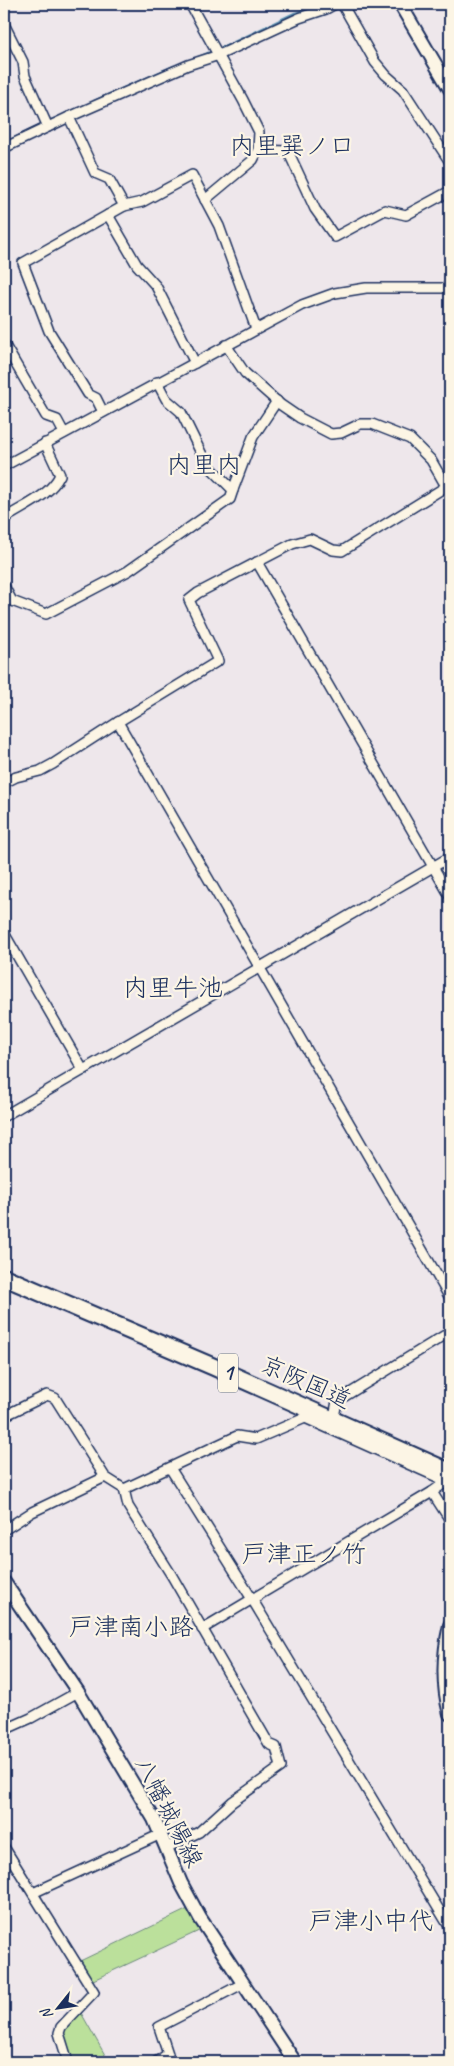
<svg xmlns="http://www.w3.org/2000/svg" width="454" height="2066" font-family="Caveat,'Klee One',sans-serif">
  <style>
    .green { fill: #bbe09b; stroke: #6b887c }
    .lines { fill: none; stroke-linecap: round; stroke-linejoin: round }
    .stream { stroke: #5e94b3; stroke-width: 2.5 }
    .street-casing { stroke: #1b2f5e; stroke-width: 12 }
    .secondary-casing { stroke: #1b2f5e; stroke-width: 16 }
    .highway-casing { stroke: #1b2f5e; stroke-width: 20 }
    .street { stroke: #fcf5e5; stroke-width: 9 }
    .secondary { stroke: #fcf5e5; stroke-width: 12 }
    .highway { stroke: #fcf5e5; stroke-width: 16 }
    .labels { text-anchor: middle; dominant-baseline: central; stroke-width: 4.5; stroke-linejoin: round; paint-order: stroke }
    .shield { fill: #fcf5e5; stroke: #5e6a86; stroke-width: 1 }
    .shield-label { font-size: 22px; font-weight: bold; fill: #1b2f5e }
    .street-label { font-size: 24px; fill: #1b2f5e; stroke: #fcf5e5 }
    .neighbourhood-label { font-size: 25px; fill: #1b2f5e; stroke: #fcf5e5 }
  </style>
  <rect width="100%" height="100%" fill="#eee7eb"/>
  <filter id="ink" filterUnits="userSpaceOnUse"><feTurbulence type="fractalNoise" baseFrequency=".02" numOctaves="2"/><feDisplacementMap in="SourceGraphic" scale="10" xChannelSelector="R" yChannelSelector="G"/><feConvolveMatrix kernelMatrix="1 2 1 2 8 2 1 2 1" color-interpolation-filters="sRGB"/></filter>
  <g filter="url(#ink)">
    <g class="green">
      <path d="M 188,1909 L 201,1930 L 91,1981 L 78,1962 Z"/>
      <path d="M 80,2011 L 109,2062 L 72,2062 L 66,2049 L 62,2030 Z"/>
    </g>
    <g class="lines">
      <g class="stream">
        <path d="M 196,58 L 226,46 L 295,13 L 325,4"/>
        <path d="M 94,101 L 174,66"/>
        <path d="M 49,121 L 62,116"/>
        <path d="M 4,143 L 44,124"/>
      </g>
      <defs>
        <g id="street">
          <path d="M 190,4 L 243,100 L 259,132 L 258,150 L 253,160 L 205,200"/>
          <path d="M 342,4 L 375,62 L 386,75 L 403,90 L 450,162"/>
          <path d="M 4,24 L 23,62 L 25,76 L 48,127"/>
          <path d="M 69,117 L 95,173 L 109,179 L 124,206"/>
          <path d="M 4,148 L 69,117 L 188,65 L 219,55 L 299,18 L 326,9 L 335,4"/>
          <path d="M 258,150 L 288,151 L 315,209 L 335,237 L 385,210 L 406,215 L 450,191"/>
          <path d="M 108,215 L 137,265 L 156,286 L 195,363"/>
          <path d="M 4,344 L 46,416 L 57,420 L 64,433"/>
          <path d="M 226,345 L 245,373 L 281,405 L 300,418 L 331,434 L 341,433 L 360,424 L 372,424 L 410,439 L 431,460 L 450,493"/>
          <path d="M 157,382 L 166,399 L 181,412 L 206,463 L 233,490 L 253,437 L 277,401"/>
          <path d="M 103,412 L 96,398 L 88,394 L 49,331 L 23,263 L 124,206 L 142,202 L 192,175 L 219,226 L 256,329"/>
          <path d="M 4,466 L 302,305 L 335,293 L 366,288 L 450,288"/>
          <path d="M 4,519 C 23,506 49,497 60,475 L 45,443"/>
          <path d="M 257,562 L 450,896"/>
          <path d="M 4,586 L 12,601 L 46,614 L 128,571 L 230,499 L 233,490"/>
          <path d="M 118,722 L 450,1298"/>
          <path d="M 4,783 L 16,777 L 40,771 L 53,764 L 118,722 L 218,661 L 189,600 L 198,593 L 292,544 L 310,539 L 333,550 L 342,551 L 447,486"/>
          <path d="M 4,933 L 83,1070"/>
          <path d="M 4,1116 L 450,857"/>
          <path d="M 335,1412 L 337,1401 L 450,1332"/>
          <path d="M 4,1416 L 47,1395 L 55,1398 L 105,1477 L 124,1489 L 128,1506 L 172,1576 L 269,1744 L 276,1747 L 281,1767 L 232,1802 L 199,1832 L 166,1848"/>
          <path d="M 170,1468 L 252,1599 L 450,1928"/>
          <path d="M 124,1489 L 237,1436 L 256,1439 L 305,1418 L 446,1481"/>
          <path d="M 432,1492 L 450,1520"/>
          <path d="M 4,1530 L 32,1512 L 105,1477"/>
          <path d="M 202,1629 L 432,1492 L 450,1479"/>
          <path d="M 4,1730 L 31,1718 L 78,1692"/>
          <path d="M 4,1847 L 94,1992 L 61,2027 L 59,2033 L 68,2062"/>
          <path d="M 33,1893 L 161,1834"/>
          <path d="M 156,2062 L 168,2054 L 159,2027 L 244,1983"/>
        </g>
        <g id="secondary">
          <path d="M 400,4 L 450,89"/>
          <path d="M 4,1582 L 78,1692 L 154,1819 L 181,1883 L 200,1918 L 295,2062"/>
          <path d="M 450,1625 C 443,1655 442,1684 450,1714"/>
        </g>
        <path id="highway" d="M 4,1277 L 214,1367 L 450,1472"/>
      </defs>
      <use href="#street" class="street-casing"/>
      <use href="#secondary" class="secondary-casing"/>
      <use href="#highway" class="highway-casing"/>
      <use href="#street" class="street"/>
      <use href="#secondary" class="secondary"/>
      <use href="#highway" class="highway"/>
    </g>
  </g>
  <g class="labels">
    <rect class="shield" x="218" y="1353.5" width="20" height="39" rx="4"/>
    <g class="shield-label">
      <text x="228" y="1373">1</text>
    </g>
    <g class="street-label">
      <text transform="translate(306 1382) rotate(24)">京阪国道</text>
      <text transform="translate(169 1812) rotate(63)">八幡城陽線</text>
    </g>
    <g class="neighbourhood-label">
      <text x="292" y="146">内里巽ノ口</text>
      <text x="204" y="465">内里内</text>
      <text x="173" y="988">内里牛池</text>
      <text x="304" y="1554">戸津正ノ竹</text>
      <text x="131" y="1627">戸津南小路</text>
      <text x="371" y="1921">戸津小中代</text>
    </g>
  </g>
  <rect width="454" height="2066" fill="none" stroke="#fcf5e5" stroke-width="20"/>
  <rect x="10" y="10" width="434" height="2046" fill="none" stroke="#1b2f5e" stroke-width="2" filter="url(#ink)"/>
  <g transform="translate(58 2008) rotate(240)" stroke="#fcf5e5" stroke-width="4" paint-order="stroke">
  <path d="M0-4L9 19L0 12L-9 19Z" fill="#1b2f5e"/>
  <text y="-8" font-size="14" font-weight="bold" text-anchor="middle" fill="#1b2f5e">N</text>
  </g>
</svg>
